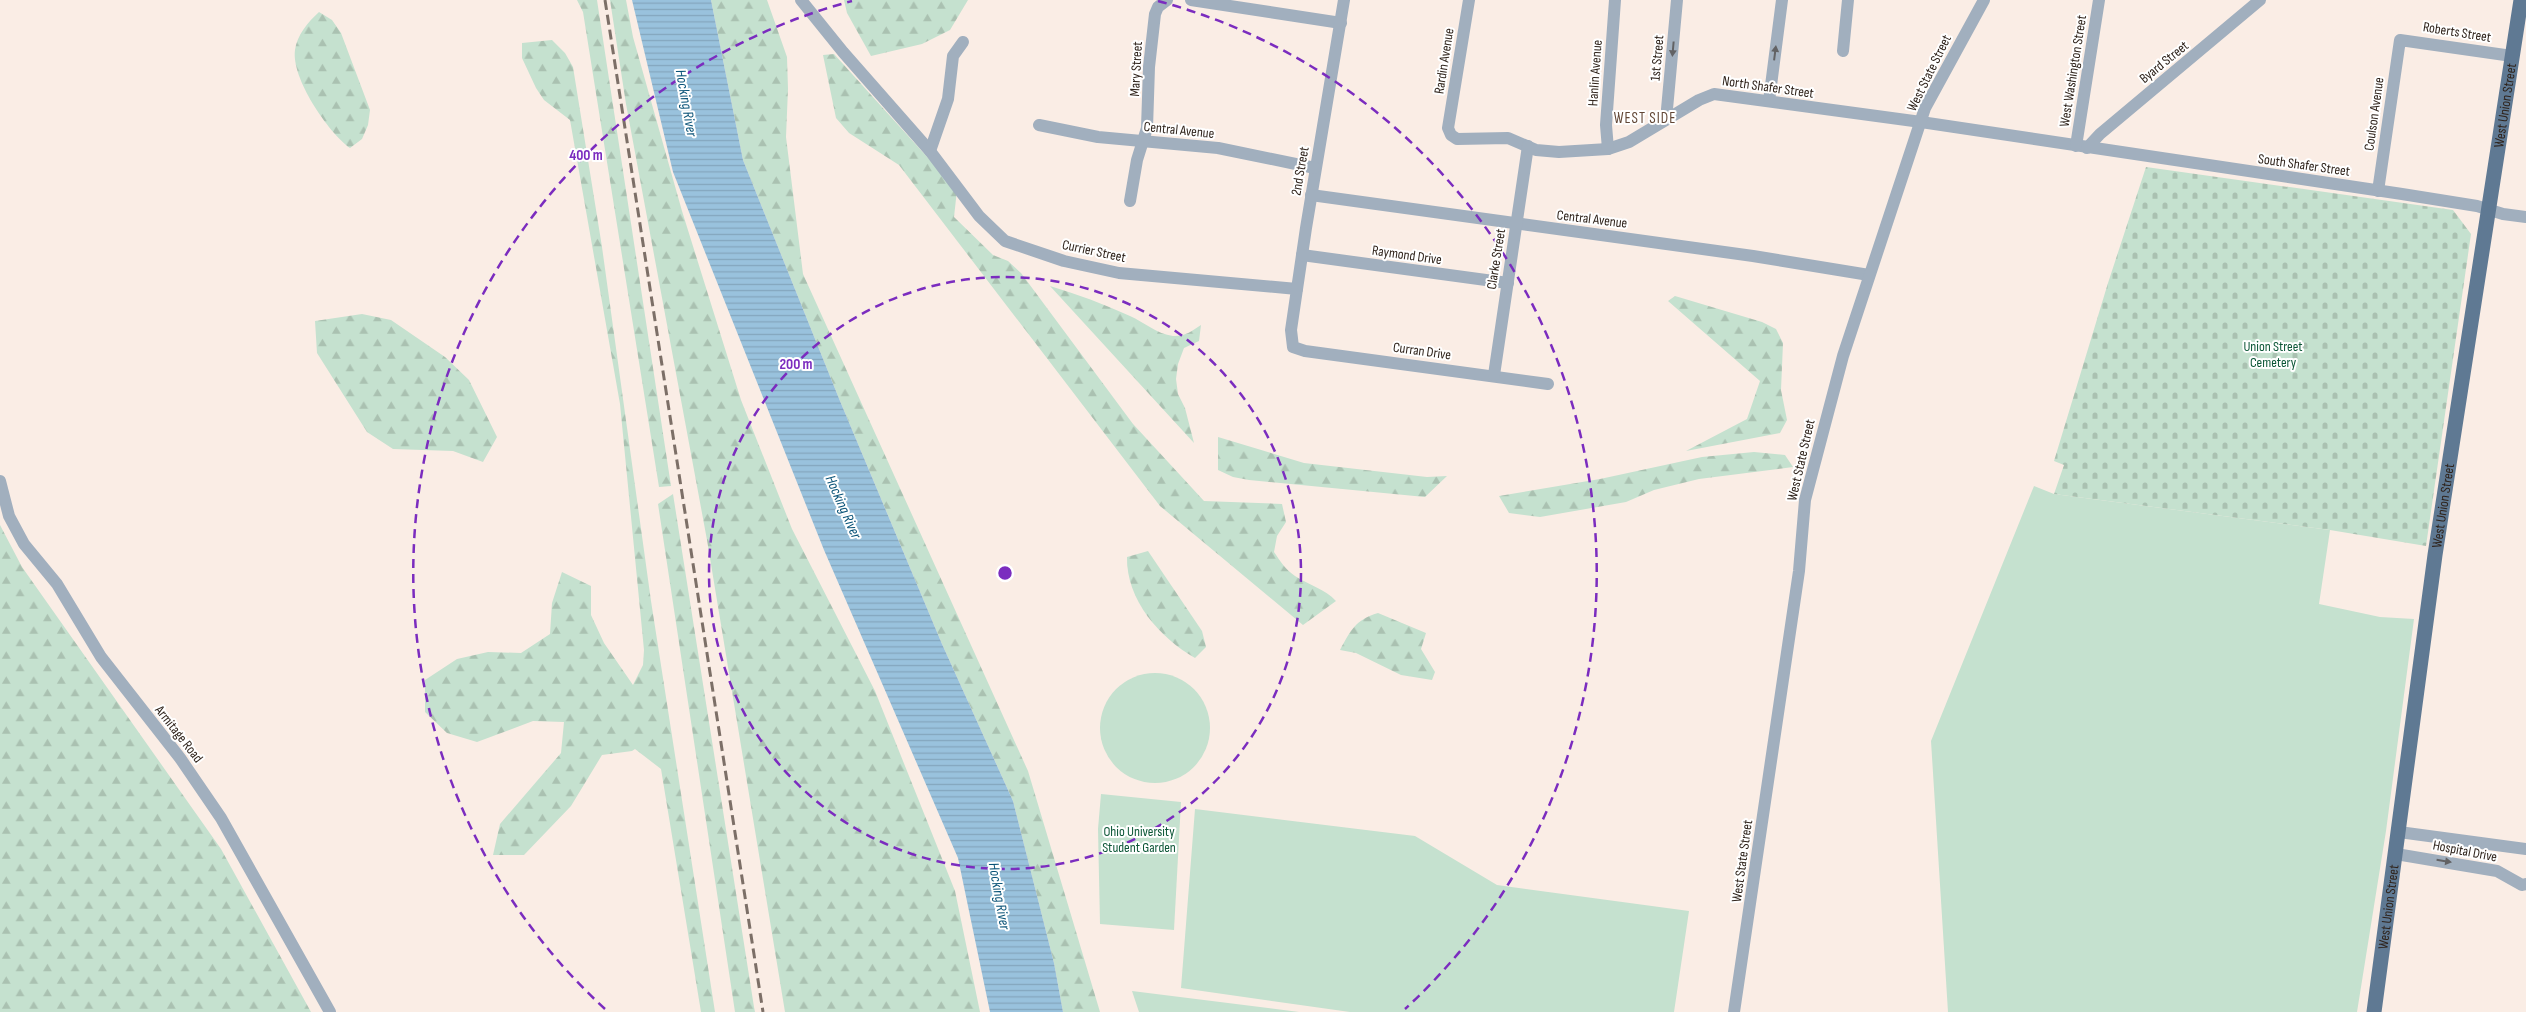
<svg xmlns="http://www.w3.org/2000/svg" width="2526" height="1012" font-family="'Sofia Sans Condensed',sans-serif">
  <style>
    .green { fill: #c5e1cf }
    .forest { fill: url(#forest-firs) }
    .cemetery { fill: url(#cemetery-stones) }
    .water { fill: url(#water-rules) }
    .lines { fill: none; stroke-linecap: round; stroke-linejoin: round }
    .minor { stroke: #a1afbe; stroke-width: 12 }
    .major { stroke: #5f7993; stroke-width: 15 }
    .rail { stroke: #7c6f67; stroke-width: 3; stroke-dasharray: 10 5; stroke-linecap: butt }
    .oneway { fill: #626264 }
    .ring { fill: none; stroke: #7b2cbf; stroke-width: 2.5; stroke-dasharray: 9 6 }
    .labels { text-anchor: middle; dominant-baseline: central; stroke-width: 4; stroke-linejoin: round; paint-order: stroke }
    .street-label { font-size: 14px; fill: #2f231b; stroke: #fff }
    .park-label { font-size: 14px; fill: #0b5636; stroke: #fff }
    .water-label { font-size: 15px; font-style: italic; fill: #085277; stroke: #fff }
    .neighbourhood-label { font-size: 15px; letter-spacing: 1px; fill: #624736; stroke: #fff }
    .centre { fill: #7b2cbf; stroke: #fff; stroke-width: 2.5 }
    .ring-label { font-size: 15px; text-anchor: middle; font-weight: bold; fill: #7b2cbf; stroke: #fff; stroke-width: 4; stroke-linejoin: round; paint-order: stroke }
  </style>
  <defs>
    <pattern id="forest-firs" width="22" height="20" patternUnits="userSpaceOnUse" patternTransform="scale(1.25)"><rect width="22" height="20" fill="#c5e1cf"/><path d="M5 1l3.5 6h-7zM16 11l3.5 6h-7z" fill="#aac1b1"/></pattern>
    <pattern id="cemetery-stones" width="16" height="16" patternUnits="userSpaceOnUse" patternTransform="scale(1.25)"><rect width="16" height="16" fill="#c5e1cf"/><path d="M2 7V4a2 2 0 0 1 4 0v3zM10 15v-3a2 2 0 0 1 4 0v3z" fill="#aac1b1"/></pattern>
    <pattern id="water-rules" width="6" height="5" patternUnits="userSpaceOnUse" patternTransform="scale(1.25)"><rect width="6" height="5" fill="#99c2dd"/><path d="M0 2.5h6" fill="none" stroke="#84a6bd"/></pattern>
  </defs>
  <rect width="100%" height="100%" fill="#faede5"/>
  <g class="green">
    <path d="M 2034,486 L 2054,494 L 2330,530 L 2319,604 L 2380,617 L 2414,619 L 2386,831 L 2357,1012 L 1948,1012 L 1931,741 Z"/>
    <circle cx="1155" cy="728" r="55"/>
    <path d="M 1101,794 L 1181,802 L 1174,930 L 1100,924 L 1098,829 Z"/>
    <path d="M 1195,809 L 1415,836 L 1497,885 L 1689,911 L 1674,1012 L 1350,1012 L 1181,988 Z"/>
    <path d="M 1132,991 L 1299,1012 L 1139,1012 Z"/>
  </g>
  <g class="forest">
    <path d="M 577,0 L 597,0 L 671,486 L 659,487 L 583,12 Z"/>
    <path d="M 610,0 L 626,0 L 633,37 L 682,211 L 741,400 L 792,529 L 875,691 L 955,891 L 980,1012 L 785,1012 L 707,540 L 626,104 Z"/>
    <path d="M 711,0 L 767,0 L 787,57 L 788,89 L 786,137 L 803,274 L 1028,771 L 1100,1012 L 1063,1012 L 1054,963 L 1013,801 L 942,644 L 840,401 L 743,160 Z"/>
    <path d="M 844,0 L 968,0 L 950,30 L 922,44 L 871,56 L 847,13 Z"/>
    <path d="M 319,12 L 332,20 L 341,33 L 370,110 L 368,125 L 362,139 L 350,148 C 328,132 291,78 295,50 C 297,35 308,22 319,12 Z"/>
    <path d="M 552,40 L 565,53 L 573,67 L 602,247 L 651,601 L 715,1012 L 701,1012 L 661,769 L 635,749 L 632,751 L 602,755 L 571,806 L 524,855 L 493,855 L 500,824 L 561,753 L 564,722 L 533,721 L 477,742 L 447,733 L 425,712 L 425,680 L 457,659 L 488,652 L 521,653 L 550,634 L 552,603 L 562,572 L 591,586 L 591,615 L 604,643 L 633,685 L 643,665 L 644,650 L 620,404 L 570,120 L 544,100 L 536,88 L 522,58 L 522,43 Z"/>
    <path d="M 834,54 L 957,190 L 954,217 L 993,255 L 1008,261 L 1021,273 L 1133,424 L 1204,501 L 1282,504 L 1286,522 L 1277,536 L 1274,552 C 1280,561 1286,570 1295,576 C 1309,585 1325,589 1336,601 L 1303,625 L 1160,506 L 899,165 L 849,133 L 836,118 L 823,55 Z"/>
    <path d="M 1050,286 C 1077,294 1104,304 1130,316 C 1144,322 1157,334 1173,336 C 1184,337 1192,331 1201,325 L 1199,341 L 1184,348 L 1178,364 L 1176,379 L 1178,394 L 1185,408 L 1194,443 Z"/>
    <path d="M 1675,296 L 1762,322 L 1776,329 L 1783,343 L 1781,390 L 1787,420 L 1780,433 L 1686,451 L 1747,419 L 1760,381 L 1668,301 Z"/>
    <path d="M 362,314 L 391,320 L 445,357 L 469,380 L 497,437 L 483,462 L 453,451 L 393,449 L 367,432 L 317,353 L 315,321 Z"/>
    <path d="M 1218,437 L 1304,463 L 1427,477 L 1447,476 L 1425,497 L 1249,480 L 1233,477 L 1218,470 Z"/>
    <path d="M 1754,452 L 1785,455 L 1793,467 L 1699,479 L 1654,490 L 1626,502 L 1540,517 L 1509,513 L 1499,496 L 1600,479 L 1702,457 Z"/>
    <path d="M 673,494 L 754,1007 L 755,1012 L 735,1012 L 658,504 Z"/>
    <path d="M 0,525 L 22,567 L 221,849 L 311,1012 L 0,1012 Z"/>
    <path d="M 1148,551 L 1202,631 L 1206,647 L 1195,658 C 1160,638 1126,600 1127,557 Z"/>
    <path d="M 1378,613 L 1426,633 L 1421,649 L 1435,672 L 1432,680 L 1401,675 L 1356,653 L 1340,650 C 1351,630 1355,620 1378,613 Z"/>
  </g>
  <path class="cemetery" d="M 2146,167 L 2453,210 L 2471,234 L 2426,546 L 2330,530 L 2054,494 L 2064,465 L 2054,461 L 2108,283 Z"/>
  <path class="water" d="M 632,0 L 711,0 L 743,160 L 840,401 L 942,644 L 1013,801 L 1054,963 L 1063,1012 L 990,1012 L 958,858 L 824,550 L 673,172 Z"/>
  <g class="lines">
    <g class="minor">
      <path d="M 801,0 L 843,52 L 930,151 L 979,216 L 1005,241 L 1064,261 L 1119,273 L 1297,289"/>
      <path d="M 1191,0 L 1341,23"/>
      <path d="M 1344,0 L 1306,228 L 1291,330 L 1293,347 L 1305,351 L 1548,384"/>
      <path d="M 1469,0 L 1448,128 L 1451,135 L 1457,139 L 1508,138 L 1536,150 L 1559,152 L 1608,149 L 1629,142 L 1699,100 L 1714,94 L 1921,122 L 2402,194 L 2477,206 L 2503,214 L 2526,217"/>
      <path d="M 1843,51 L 1848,0"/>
      <path d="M 1769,101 L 1782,0"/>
      <path d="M 1669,119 L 1667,109 L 1677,0"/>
      <path d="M 1039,125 L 1098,137 L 1218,148 L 1315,168"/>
      <path d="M 2076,146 L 2099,0"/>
      <path d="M 2087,148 L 2100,134 L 2260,0"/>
      <path d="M 1608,149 L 1606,125 L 1615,0"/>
      <path d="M 930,151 L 948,99 L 953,56 L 963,42"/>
      <path d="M 2378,191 L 2400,40 L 2512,56"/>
      <path d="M 1311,195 L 1753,256 L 1869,275"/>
      <path d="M 1130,201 L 1137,160 L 1147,128 L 1149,67 L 1155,14 L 1158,7 L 1167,0"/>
      <path d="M 1302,255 L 1508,283"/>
      <path d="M 1494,375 L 1528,146"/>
      <path d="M 0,481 L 9,516 L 24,544 L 57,584 L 101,657 L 180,758 L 221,818 L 330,1012"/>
      <path d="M 2399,832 L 2526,849"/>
      <path d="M 2396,854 L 2497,871 L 2522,885 L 2526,884"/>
      <path d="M 1734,1012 L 1799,571 L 1805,500 L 1843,356 L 1925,108 L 1984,0"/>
    </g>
    <path class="major" id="s1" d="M 2374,1012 L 2435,555 L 2521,0"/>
    <path class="rail" d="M 605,0 L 763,1012"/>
  </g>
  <defs><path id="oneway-solid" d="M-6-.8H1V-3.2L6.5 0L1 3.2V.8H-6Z" transform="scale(1.25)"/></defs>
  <g class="oneway">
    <use href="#oneway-solid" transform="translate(1673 49) rotate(95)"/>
    <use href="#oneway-solid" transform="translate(1775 53) rotate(-83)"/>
    <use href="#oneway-solid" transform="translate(2444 861) rotate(9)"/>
  </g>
  <g class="ring">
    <circle cx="1005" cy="573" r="296"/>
    <path d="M605 1009A592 592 0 0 1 852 1M1158 1A592 592 0 0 1 1405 1009"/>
  </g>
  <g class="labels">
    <g class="street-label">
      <text transform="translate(2457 32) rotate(9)">Roberts Street</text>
      <text transform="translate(1657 58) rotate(-85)">1st Street</text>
      <text transform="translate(1444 61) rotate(-81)">Rardin Avenue</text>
      <text transform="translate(2164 62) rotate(-39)">Byard Street</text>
      <text transform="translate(1136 69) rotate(-87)">Mary Street</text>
      <text transform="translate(2073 71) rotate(-81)">West Washington Street</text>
      <text transform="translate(1595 73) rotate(-86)">Hanlin Avenue</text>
      <text transform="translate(1929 73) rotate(-64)">West State Street</text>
      <text transform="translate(1768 87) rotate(8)">North Shafer Street</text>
      <text stroke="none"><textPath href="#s1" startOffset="916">West Union Street</textPath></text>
      <text transform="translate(2374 114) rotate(-82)">Coulson Avenue</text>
      <text transform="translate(1179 130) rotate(6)">Central Avenue</text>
      <text transform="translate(2304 165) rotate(8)">South Shafer Street</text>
      <text transform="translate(1300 171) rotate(-80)">2nd Street</text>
      <text transform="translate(1592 219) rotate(7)">Central Avenue</text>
      <text transform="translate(1094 251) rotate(12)">Currier Street</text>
      <text transform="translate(1407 255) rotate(8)">Raymond Drive</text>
      <text transform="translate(1496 259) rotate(-81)">Clarke Street</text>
      <text transform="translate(1422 351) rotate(8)">Curran Drive</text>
      <text transform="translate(1801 460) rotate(-77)">West State Street</text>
      <text stroke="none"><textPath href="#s1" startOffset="511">West Union Street</textPath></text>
      <text transform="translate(179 734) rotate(52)">Armitage Road</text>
      <text transform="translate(2465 851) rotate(11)">Hospital Drive</text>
      <text transform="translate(1742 861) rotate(-82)">West State Street</text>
      <text stroke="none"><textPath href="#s1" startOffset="106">West Union Street</textPath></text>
    </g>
    <g class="park-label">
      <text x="2273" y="346">Union Street<tspan x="2273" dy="16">Cemetery</tspan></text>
      <text x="1139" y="831">Ohio University<tspan x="1139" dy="16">Student Garden</tspan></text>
    </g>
    <g class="water-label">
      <text transform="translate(686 103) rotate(80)">Hocking River</text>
      <text transform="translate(843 507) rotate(66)">Hocking River</text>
      <text transform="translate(999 896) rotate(80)">Hocking River</text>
    </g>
    <g class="neighbourhood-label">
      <text x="1645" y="118">WEST SIDE</text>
    </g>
  </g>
  <circle cx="1005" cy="573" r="8" class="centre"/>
  <g class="ring-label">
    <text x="586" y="160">400 m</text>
    <text x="796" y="369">200 m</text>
  </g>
</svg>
